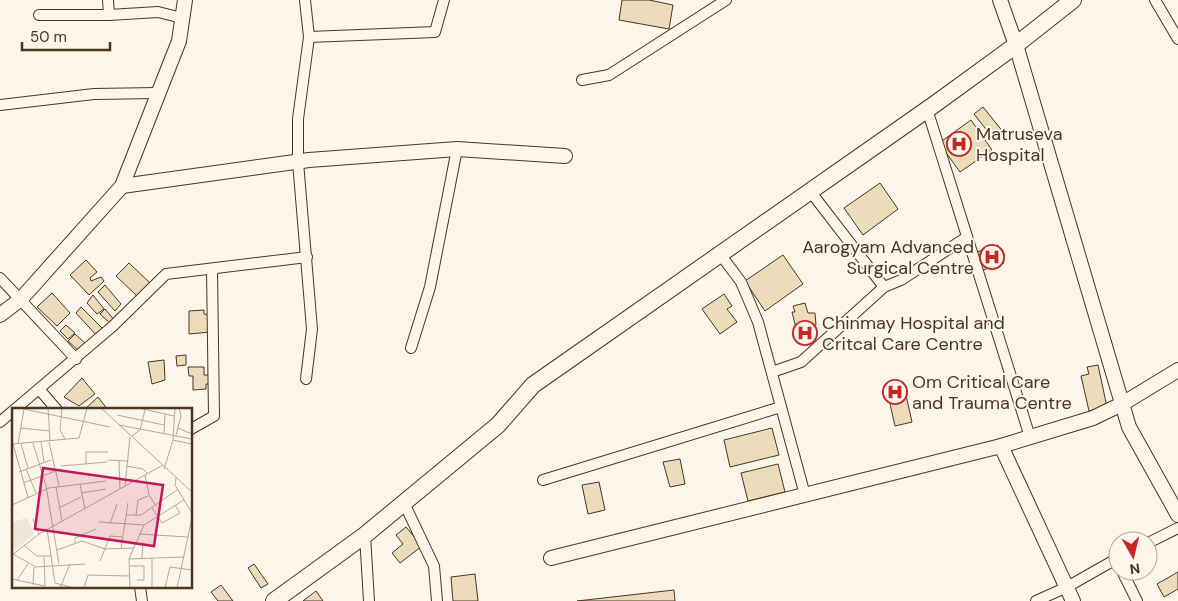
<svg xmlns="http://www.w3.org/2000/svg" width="1178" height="601" font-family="'DM Sans',sans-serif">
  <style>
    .building { fill: #ecdcbc; stroke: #4a3520 }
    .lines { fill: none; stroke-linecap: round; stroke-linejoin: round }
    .minor-casing { stroke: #4a3520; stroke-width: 12 }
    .tertiary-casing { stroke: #4a3520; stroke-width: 16 }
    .primary-casing { stroke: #4a3520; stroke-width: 18 }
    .minor { stroke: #fbf6e9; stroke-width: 10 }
    .tertiary { stroke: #fbf6e9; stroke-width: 14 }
    .primary { stroke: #fbf6e9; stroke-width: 16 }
    .labels { text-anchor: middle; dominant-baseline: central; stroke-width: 4; stroke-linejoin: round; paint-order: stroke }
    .poi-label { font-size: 18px; fill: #4a3520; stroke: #fbf6e9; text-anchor: start }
    .inset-road { fill: none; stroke: #b4a999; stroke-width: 1 }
    .view { fill: #c2185b; fill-opacity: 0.15; stroke: #c2185b; stroke-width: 2.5 }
    .inset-edge { fill: none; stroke: #4a3520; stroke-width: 2.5 }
  </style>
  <rect width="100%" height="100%" fill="#fbf6e9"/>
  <g class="building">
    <path d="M 622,0 L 649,0 L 673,5 L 669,29 L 619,20 Z"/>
    <path d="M 983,107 L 1004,133 L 995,141 L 974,114 Z"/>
    <path d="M 971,120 L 992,150 L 960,172 L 939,143 Z"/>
    <path d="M 880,183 L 898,209 L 863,235 L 844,208 Z"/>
    <path d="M 998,245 L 1004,263 L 983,270 L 977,252 Z"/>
    <path d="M 783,255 L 803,284 L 765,311 L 745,281 Z"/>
    <path d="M 86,260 L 97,272 L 90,278 L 91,281 L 101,277 L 104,281 L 89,295 L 70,275 Z"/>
    <path d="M 129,263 L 150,283 L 137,296 L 116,276 Z"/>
    <path d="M 105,285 L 121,304 L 115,311 L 98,292 Z"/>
    <path d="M 52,293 L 70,313 L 57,326 L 37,307 Z"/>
    <path d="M 724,294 L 732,306 L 727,309 L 737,322 L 720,334 L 702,309 Z"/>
    <path d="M 93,295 L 104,309 L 97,314 L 87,303 Z"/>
    <path d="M 805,303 L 808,313 L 815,313 L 816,325 L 808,327 L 808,330 L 813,329 L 815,338 L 800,344 L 792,312 L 795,312 L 793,306 Z"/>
    <path d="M 81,307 L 105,331 L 98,337 L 76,313 Z"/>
    <path d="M 105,309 L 115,321 L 112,325 L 100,314 Z"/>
    <path d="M 204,310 L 204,314 L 210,315 L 211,332 L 189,334 L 189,311 Z"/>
    <path d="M 66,325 L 75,333 L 68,339 L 60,331 Z"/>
    <path d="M 75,334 L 86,344 L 79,351 L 68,341 Z"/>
    <path d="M 186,355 L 186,365 L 177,366 L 176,356 Z"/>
    <path d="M 164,360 L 165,380 L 152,384 L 148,362 Z"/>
    <path d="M 1098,365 L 1107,407 L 1089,411 L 1081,376 L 1089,374 L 1087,367 Z"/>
    <path d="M 188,367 L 204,367 L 204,375 L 211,375 L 211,384 L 206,384 L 206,389 L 193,390 L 193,376 L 189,376 Z"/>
    <path d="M 82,378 L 95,394 L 79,406 L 64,397 Z"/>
    <path d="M 903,382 L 912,422 L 895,426 L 886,386 Z"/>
    <path d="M 98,397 L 108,410 L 84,410 Z"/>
    <path d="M 772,428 L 779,455 L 730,467 L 724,440 Z"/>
    <path d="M 680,459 L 685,484 L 670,487 L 663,462 Z"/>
    <path d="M 778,464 L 785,492 L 748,501 L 741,473 Z"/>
    <path d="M 599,482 L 605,510 L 588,514 L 582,485 Z"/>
    <path d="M 406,527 L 422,546 L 400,563 L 392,553 L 403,544 L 396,535 Z"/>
    <path d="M 254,564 L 268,584 L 261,588 L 248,568 Z"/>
    <path d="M 1178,572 L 1178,589 L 1164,597 L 1157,584 Z"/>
    <path d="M 475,574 L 478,601 L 453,601 L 451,577 Z"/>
    <path d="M 221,585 L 233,601 L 218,601 L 211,592 Z"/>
    <path d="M 674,590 L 675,601 L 577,601 Z"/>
    <path d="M 316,591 L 323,601 L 303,601 Z"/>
  </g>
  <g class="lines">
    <defs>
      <g id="minor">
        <path d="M 108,0 L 109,15"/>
        <path d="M 305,0 L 309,37 L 298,119 L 298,162 L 312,329 L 306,379"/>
        <path d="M 1155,0 L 1178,39"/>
        <path d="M 39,15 L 109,15 L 158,12 L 182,18"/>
        <path d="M 309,37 L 435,32 L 444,0"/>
        <path d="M 582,80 L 609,75 L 726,0"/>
        <path d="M 0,105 L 94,94 L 157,93"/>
        <path d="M 927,109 L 1030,437"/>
        <path d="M 810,191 L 884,287"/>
        <path d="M 720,254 L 741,282 L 758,322 L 805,495"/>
        <path d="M 0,278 L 76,359"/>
        <path d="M 411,348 L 430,287 L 457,149"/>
        <path d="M 772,372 L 801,362 L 884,287 L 901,280 L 967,237"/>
        <path d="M 39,389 L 57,410"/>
        <path d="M 14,410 L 113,326 L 166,274 L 307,257"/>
        <path d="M 0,422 L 14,410"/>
        <path d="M 191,429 L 214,416 L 212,269"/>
        <path d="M 543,480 L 781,407"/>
        <path d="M 404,503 L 434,566 L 437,601"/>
        <path d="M 365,535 L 369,601"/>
        <path d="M 1148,543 L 1178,528"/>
        <path d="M 1122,571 L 1137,601"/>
        <path d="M 140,587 L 142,601"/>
        <path d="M 1036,601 L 1067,587 L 1118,558"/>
      </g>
      <g id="tertiary">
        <path d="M 1000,0 L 1016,45 L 1129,427 L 1178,515"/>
        <path d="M 122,186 L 309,160 L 457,149 L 565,156"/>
        <path d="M 0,315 L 21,299 L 122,186 L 179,41 L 185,0"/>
        <path d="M 1001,446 L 1073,601"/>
        <path d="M 551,558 L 1001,446 L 1093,418 L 1122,404 L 1178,370"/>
      </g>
      <path id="primary" d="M 274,601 L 365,535 L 498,425 L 533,385 L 935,104 L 1016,45 L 1073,0"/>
    </defs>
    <use href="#minor" class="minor-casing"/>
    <use href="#tertiary" class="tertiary-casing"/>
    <use href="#primary" class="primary-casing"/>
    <use href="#minor" class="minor"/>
    <use href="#tertiary" class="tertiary"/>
    <use href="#primary" class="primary"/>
  </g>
  <defs>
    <symbol id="hospital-ring" viewBox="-11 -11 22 22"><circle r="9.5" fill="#fbf6e9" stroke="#c62828" stroke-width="1.5"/><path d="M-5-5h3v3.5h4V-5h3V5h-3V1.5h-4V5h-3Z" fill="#c62828"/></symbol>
  </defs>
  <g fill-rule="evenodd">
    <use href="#hospital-ring" x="945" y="130" width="28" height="28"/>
    <use href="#hospital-ring" x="978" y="243" width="28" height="28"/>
    <use href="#hospital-ring" x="791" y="319" width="28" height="28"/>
    <use href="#hospital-ring" x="881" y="378" width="28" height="28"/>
  </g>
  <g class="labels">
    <g class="poi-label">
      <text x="976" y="134">Matruseva<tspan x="976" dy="21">Hospital</tspan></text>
      <text x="974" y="247" text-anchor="end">Aarogyam Advanced<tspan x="974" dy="21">Surgical Centre</tspan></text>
      <text x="822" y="323">Chinmay Hospital and<tspan x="822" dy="21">Critcal Care Centre</tspan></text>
      <text x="912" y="382">Om Critical Care<tspan x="912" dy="21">and Trauma Centre</tspan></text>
    </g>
  </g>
  <g transform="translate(12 408)">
    <rect width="180" height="180" fill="#fbf6e9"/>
    <path d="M 15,110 L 22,126 L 3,142 L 0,138 L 0,114 Z" fill="#ede6d9"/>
    <path class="inset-road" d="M 36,0 L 38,33M 50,0 L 48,22 L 53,31M 89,0 L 180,84M 127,0 L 162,8M 105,7 L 152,17M 107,17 L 180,31M 8,20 L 38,23M 166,20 L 180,26M 152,25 L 153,7M 164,27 L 169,8 L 167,0M 120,28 L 128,22 L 133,2M 161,32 L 180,36M 29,34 L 32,54M 37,34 L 47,78M 21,35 L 34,78 L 47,156M 0,36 L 67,30 L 75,0M 1,36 L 16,89M 6,36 L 12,1 L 98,19M 9,36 L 16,60M 96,52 L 115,53M 107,53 L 108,81M 74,56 L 74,44 L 96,44M 49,58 L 95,54M 114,58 L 131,61 L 136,66M 14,61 L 24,85M 152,61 L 161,32 L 163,0M 7,64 L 39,52M 133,67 L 137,87 L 144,98M 164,70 L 163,77 L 180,105M 11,75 L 49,61M 68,76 L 73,101M 113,78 L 118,29M 44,79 L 50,113M 69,85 L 94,81M 0,97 L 37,80 L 94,73M 47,100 L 69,89M 140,100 L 150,115 L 168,105 L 163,97M 115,107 L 129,107 L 165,82M 124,107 L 126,92 L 136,88M 21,111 L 27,126M 87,114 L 132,117M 98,116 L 105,96M 35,121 L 43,175 L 62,180M 127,126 L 176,129M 63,135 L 63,130 L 84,121M 12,137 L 25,148 L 40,148M 109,140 L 116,95M 45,142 L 70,133 L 93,141 L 122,140M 1,146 L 24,159 L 73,156M 0,147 L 27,126 L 151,57M 32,149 L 33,178M 130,150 L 131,134M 117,151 L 172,149M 88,153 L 98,128 L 111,129M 118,158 L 132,158 L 132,172 L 125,172M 0,171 L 33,178M 5,172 L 16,156M 21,177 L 22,159M 48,180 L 58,156M 72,180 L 76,167 L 118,168M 118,180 L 117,151 L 132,117 L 172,92M 140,180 L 140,151M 153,180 L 158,159 L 180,162M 165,180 L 180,110"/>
    <path class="view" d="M 31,60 L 151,77 L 142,138 L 23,121 Z"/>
    <rect width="180" height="180" class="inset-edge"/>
  </g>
  <g transform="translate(1133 556) rotate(172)"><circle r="24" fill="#fbf6e9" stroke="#b4a999"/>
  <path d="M0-4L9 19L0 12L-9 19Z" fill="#c62828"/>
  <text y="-8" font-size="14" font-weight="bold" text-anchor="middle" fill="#4a3520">N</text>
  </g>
  <path d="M22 42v8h88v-8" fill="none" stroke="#4a3520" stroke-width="2.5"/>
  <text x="30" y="42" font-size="15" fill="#4a3520" stroke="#fbf6e9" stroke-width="4" paint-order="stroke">50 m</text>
</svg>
